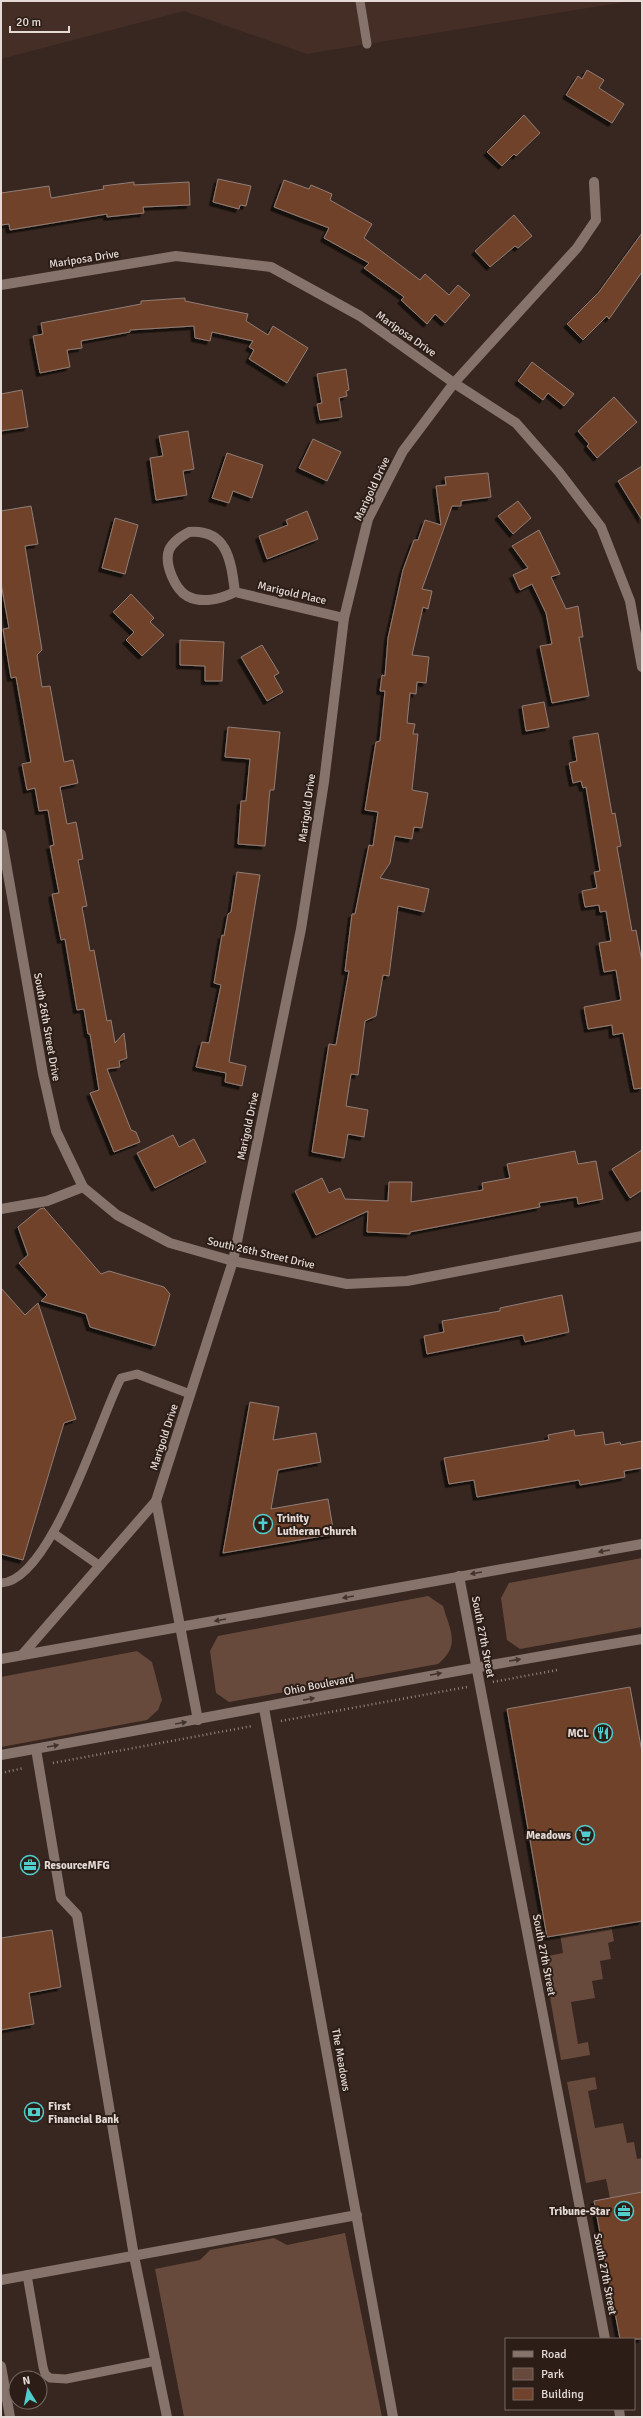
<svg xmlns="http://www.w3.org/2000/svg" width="643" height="2418" font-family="Signika,sans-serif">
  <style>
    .built { fill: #442e25 }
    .green { fill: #684a3c }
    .building { fill: #71422c; stroke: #907d75; filter: url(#shadow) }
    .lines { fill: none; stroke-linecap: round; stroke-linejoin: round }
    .path { stroke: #948782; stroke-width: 2.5; stroke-dasharray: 1 3; stroke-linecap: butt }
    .lane { stroke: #86746c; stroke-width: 9 }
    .street { stroke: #86746c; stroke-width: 10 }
    .secondary { stroke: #86746c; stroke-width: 10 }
    .oneway { fill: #42342c }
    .labels { text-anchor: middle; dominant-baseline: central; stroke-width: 4; stroke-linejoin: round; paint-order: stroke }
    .street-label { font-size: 11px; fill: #e5dad6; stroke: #2c1e17 }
    .poi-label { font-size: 11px; font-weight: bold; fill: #e5dad6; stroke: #2c1e17; text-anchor: start }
  </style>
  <defs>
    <filter id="shadow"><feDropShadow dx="-3.5" dy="3.5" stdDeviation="0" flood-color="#0009"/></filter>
  </defs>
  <rect width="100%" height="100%" fill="#372720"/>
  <path class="built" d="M 1,1 L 631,1 L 307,54 L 184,11 L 1,59 Z"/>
  <g class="green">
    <path d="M 642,1558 L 642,1627 L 520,1649 L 507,1640 L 501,1598 L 509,1583 Z"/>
    <path d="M 428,1596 L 443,1606 C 450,1630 461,1646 438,1664 L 229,1702 L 216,1693 L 210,1651 L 218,1636 Z"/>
    <path d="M 137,1651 L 152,1662 L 162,1700 L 158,1710 L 147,1720 L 1,1747 L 1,1677 Z"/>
    <path d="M 611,1925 L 614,1941 L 608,1943 L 611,1959 L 600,1961 L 603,1979 L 592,1981 L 595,1998 L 571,2002 L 578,2044 L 588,2042 L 590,2055 L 561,2060 L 543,1957 L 563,1953 L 560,1934 Z"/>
    <path d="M 595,2077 L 597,2089 L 588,2091 L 595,2128 L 623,2123 L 627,2143 L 634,2142 L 637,2159 L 642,2158 L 642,2192 L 610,2198 L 606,2179 L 586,2183 L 567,2082 Z"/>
    <path d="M 345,2233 L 382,2417 L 184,2417 L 155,2269 L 200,2260 L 210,2250 L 274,2238 L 287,2245 Z"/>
  </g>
  <g class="building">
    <path d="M 587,70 L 604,80 L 599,88 L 624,104 L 612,123 L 566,95 L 578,76 L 582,79 Z"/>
    <path d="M 524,115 L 540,133 L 516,156 L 514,154 L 502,166 L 487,152 Z"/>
    <path d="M 218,179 L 251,186 L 246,206 L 240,205 L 239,209 L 213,202 Z"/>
    <path d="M 284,180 L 309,189 L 311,185 L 332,194 L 330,200 L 372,224 L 364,238 L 420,280 L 425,274 L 449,295 L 458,285 L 470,295 L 445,323 L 435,314 L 427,324 L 401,300 L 404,297 L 364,268 L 369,263 L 324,238 L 329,228 L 274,207 Z"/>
    <path d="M 134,182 L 134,185 L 189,182 L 190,205 L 143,207 L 144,213 L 107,217 L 107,214 L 10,230 L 9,224 L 1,225 L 1,193 L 49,186 L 51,198 L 104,189 L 103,186 Z"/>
    <path d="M 514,215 L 532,236 L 518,248 L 515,246 L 490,267 L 475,251 Z"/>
    <path d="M 642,233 L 642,272 L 609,319 L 607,316 L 583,340 L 567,324 L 599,292 Z"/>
    <path d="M 185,298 L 185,301 L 248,314 L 246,321 L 268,335 L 273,326 L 308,348 L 287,383 L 249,359 L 254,350 L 249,347 L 253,341 L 212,332 L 210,341 L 195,338 L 194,326 L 130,330 L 130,332 L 81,341 L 82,348 L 67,350 L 70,367 L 40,373 L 33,336 L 43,334 L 41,323 L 141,304 L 141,301 Z"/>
    <path d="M 532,362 L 574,394 L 564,406 L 548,393 L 543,400 L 518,381 Z"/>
    <path d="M 346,369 L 349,390 L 346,391 L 347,396 L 339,398 L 342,417 L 320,420 L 317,404 L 322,403 L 317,374 Z"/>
    <path d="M 22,390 L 28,427 L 1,431 L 1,394 Z"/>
    <path d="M 614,397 L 637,422 L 597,458 L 587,446 L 589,444 L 578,431 Z"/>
    <path d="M 188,431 L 194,469 L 183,471 L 187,495 L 156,500 L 150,458 L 163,456 L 159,436 Z"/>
    <path d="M 313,439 L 341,452 L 327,481 L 299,468 Z"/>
    <path d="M 227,453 L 263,465 L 252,498 L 233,491 L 229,503 L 212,498 Z"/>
    <path d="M 642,466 L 642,520 L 618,481 Z"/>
    <path d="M 488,473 L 491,497 L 461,501 L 461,506 L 452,506 L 422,589 L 432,591 L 428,609 L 423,607 L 412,655 L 429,657 L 426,683 L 417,682 L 416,694 L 410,693 L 407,723 L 415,724 L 413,734 L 418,734 L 412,790 L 428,793 L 422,828 L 414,827 L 412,839 L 395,836 L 390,863 L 380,878 L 429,889 L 424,912 L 398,906 L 389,976 L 383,975 L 376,1016 L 365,1021 L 358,1075 L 351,1074 L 346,1106 L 368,1110 L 364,1137 L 348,1134 L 344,1158 L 312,1152 L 329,1044 L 336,1045 L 349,971 L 345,971 L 352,914 L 355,914 L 369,845 L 373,846 L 378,812 L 365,810 L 376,742 L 380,741 L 385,691 L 380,691 L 382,675 L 385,676 L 388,638 L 403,570 L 414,540 L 418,540 L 425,520 L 441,525 L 436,486 L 446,485 L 445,477 Z"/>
    <path d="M 518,501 L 531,518 L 513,534 L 498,516 Z"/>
    <path d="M 31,506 L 38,544 L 25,546 L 42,650 L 37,655 L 42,687 L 50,686 L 64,762 L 73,760 L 78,783 L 60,787 L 67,824 L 76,822 L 83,859 L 78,860 L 87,906 L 82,907 L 90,951 L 94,950 L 107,1021 L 111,1020 L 115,1043 L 124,1033 L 127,1058 L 119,1061 L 120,1067 L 107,1069 L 131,1130 L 136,1132 L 140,1142 L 114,1152 L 90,1093 L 99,1090 L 90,1034 L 88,1034 L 84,1009 L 77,1010 L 65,939 L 61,940 L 52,894 L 59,893 L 50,846 L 54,845 L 48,810 L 39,811 L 35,788 L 27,790 L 22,764 L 31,762 L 16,677 L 11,678 L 3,629 L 9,628 L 1,583 L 1,511 Z"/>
    <path d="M 307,511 L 318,539 L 267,559 L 259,536 L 288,525 L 286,520 Z"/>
    <path d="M 115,518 L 138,525 L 125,574 L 102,568 Z"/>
    <path d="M 539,530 L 560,574 L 551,577 L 566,609 L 578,606 L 583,637 L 579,637 L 589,696 L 552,703 L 540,646 L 552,644 L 546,613 L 532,584 L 520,590 L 513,575 L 528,568 L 512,546 Z"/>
    <path d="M 131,594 L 154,618 L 150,622 L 164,635 L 142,656 L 126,640 L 134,632 L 113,612 Z"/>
    <path d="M 180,640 L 224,642 L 222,681 L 205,681 L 205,666 L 180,665 Z"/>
    <path d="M 262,645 L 279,673 L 274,676 L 283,692 L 267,701 L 241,657 Z"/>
    <path d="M 544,702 L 549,727 L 526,731 L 522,706 Z"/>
    <path d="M 228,727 L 280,732 L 274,790 L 270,790 L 265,846 L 238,844 L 241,801 L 246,801 L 250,759 L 225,757 Z"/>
    <path d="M 598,733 L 612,814 L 615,813 L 621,846 L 617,847 L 632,931 L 636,930 L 642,962 L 642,1088 L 634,1089 L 623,1033 L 613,1035 L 612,1025 L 588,1029 L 584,1007 L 621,1000 L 616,970 L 604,972 L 599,943 L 611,941 L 606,911 L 600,912 L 599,905 L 585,907 L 582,891 L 597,888 L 594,872 L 600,871 L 586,787 L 583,788 L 581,781 L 573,783 L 569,763 L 577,761 L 573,737 Z"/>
    <path d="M 237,872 L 260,875 L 229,1062 L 246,1066 L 242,1086 L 225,1082 L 226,1073 L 196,1067 L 202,1042 L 209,1043 L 221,985 L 214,983 L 222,935 L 224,936 L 228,914 L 231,912 Z"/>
    <path d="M 173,1135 L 179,1147 L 194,1139 L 206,1162 L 155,1188 L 137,1153 Z"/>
    <path d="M 642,1150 L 642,1190 L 630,1198 L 612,1169 Z"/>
    <path d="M 575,1151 L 578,1164 L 596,1161 L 603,1199 L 578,1204 L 577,1197 L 539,1203 L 540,1207 L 410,1232 L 410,1234 L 367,1232 L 368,1211 L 316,1235 L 295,1191 L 322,1178 L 329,1193 L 340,1188 L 345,1199 L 388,1201 L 389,1182 L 412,1182 L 411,1202 L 483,1190 L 482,1183 L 510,1178 L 507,1164 Z"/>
    <path d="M 44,1208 L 101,1274 L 109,1271 L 164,1287 L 170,1294 L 155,1346 L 90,1327 L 86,1314 L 41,1301 L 47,1295 L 19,1263 L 28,1255 L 18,1227 L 40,1209 Z"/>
    <path d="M 1,1288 L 25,1315 L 38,1303 L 76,1419 L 64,1423 L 23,1560 L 1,1554 Z"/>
    <path d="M 562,1295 L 569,1332 L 525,1342 L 523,1335 L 427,1354 L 424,1336 L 444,1332 L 442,1321 L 500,1311 L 500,1308 Z"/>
    <path d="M 250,1402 L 279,1407 L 273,1440 L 316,1433 L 321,1462 L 278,1470 L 271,1509 L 328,1499 L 334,1534 L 223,1553 Z"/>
    <path d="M 574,1430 L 575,1436 L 603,1432 L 605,1445 L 620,1442 L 621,1445 L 642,1441 L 642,1468 L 624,1471 L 625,1477 L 580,1485 L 579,1480 L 477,1497 L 474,1480 L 449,1484 L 444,1458 L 549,1440 L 548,1435 Z"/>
    <path d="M 630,1687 L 642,1752 L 642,1921 L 547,1937 L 507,1709 Z"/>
    <path d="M 52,1930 L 61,1987 L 29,1993 L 34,2024 L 1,2030 L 1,1938 Z"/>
    <path d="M 642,2192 L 642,2339 L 620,2339 L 594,2201 Z"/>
  </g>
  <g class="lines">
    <g class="path">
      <path d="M 493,1682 L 557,1670"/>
      <path d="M 281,1721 L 467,1687"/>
      <path d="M 53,1763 L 252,1726"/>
      <path d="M 1,1773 L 24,1768"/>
    </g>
    <g class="lane">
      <path d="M 360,1 L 367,44"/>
      <path d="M 53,1533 L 100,1566"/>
      <path d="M 1,1583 C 51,1582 100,1418 121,1378 L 137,1374 L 190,1394"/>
      <path d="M 27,2275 L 43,2367 L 45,2374 L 50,2378 L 66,2379 L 156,2361"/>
    </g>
    <g class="street">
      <path d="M 1,285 L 176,256 L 271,267 L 360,316 L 454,383 L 516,423 L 559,472 L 601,527 L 630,601 L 642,667"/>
      <path d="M 235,592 C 221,599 202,604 187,596 C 175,589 164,564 169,550 C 173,541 182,536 189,532 C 228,529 231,562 235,592 L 344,618"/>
      <path d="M 1,834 L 43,1074 L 56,1131 L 83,1187 L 117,1215 L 170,1243 L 233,1261 L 347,1284 L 407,1281 L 642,1236"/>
      <path d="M 1,1209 L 47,1201 L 83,1187"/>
      <path d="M 156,1501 L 198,1720"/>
      <path d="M 459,1576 L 605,2339"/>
      <path d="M 22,1655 L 156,1501 L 233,1261 L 301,929 L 324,782 L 344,618 L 368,519 L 403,451 L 454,383 L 577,248 L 596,220 L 594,182"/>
      <path d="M 264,1708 L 393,2417"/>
      <path d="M 36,1749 L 61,1898 L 77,1915 L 134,2256 L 167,2417"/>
      <path d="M 1,2280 L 357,2215"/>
      <path d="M 619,2409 L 620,2417"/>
    </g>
    <g class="secondary">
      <path d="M 1,1659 L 642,1544"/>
      <path d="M 1,1755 C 215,1717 428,1674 642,1639"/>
      <path d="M 1,2366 L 10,2417"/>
    </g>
  </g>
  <defs><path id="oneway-solid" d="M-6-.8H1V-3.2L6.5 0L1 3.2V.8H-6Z"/></defs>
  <g class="oneway">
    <use href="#oneway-solid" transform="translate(604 1551) rotate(170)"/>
    <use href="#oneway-solid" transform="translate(476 1573) rotate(170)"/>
    <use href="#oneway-solid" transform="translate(348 1597) rotate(170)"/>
    <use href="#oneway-solid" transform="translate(220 1620) rotate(170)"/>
    <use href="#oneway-solid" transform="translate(515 1660) rotate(-9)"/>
    <use href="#oneway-solid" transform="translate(436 1674) rotate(-11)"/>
    <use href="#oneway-solid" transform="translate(309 1699) rotate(-11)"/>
    <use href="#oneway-solid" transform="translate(181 1723) rotate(-10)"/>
    <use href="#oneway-solid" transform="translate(53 1746) rotate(-10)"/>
  </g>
  <defs>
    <symbol id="church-ring" viewBox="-11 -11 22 22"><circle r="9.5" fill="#2c1e17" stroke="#52cdcd" stroke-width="1.5"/><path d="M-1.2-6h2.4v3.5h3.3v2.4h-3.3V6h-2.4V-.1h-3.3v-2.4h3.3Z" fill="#52cdcd"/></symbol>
    <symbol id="restaurant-ring" viewBox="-11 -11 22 22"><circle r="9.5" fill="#2c1e17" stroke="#52cdcd" stroke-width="1.5"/><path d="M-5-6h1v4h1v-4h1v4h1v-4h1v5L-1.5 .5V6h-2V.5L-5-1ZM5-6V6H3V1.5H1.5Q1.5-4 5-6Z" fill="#52cdcd"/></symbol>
    <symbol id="supermarket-ring" viewBox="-11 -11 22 22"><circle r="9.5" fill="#2c1e17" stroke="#52cdcd" stroke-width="1.5"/><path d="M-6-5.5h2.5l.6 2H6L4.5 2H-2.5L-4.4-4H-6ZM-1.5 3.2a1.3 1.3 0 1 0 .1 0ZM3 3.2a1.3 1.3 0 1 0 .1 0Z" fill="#52cdcd"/></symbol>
    <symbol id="office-ring" viewBox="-11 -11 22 22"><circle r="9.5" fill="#2c1e17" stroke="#52cdcd" stroke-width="1.5"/><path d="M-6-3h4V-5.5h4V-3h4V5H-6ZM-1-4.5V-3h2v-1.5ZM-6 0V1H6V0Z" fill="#52cdcd"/></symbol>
    <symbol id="bank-ring" viewBox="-11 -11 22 22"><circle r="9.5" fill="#2c1e17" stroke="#52cdcd" stroke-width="1.5"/><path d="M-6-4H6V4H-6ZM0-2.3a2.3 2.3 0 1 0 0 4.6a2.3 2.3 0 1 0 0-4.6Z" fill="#52cdcd"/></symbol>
  </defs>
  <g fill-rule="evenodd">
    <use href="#church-ring" x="252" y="1513" width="22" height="22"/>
    <use href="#restaurant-ring" x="592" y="1722" width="22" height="22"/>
    <use href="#supermarket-ring" x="574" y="1824" width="22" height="22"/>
    <use href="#office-ring" x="19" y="1854" width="22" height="22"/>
    <use href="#bank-ring" x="23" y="2101" width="22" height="22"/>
    <use href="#office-ring" x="613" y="2200" width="22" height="22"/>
  </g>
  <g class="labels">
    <g class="street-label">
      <text transform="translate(84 259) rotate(-9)">Mariposa Drive</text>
      <text transform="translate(406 334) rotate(35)">Mariposa Drive</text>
      <text transform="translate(372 489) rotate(-65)">Marigold Drive</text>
      <text transform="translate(292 593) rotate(13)">Marigold Place</text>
      <text transform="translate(307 808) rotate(-82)">Marigold Drive</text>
      <text transform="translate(47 1027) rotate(80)">South 26th Street Drive</text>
      <text transform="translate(248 1126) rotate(-78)">Marigold Drive</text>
      <text transform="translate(261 1253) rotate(13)">South 26th Street Drive</text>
      <text transform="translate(164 1437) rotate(-72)">Marigold Drive</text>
      <text transform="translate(483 1637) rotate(79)">South 27th Street</text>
      <text transform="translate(319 1685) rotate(-11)">Ohio Boulevard</text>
      <text transform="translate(544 1955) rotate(79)">South 27th Street</text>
      <text transform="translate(341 2060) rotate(80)">The Meadows</text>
      <text transform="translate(605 2274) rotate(79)">South 27th Street</text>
    </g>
    <g class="poi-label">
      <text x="277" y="1518">Trinity<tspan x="277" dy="13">Lutheran Church</tspan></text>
      <text x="589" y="1733" text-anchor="end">MCL</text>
      <text x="571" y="1835" text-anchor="end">Meadows</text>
      <text x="44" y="1865">ResourceMFG</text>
      <text x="48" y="2106">First<tspan x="48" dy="13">Financial Bank</tspan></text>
      <text x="610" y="2211" text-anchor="end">Tribune-Star</text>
    </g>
  </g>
  <rect width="643" height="2418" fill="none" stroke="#e5dad6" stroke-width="4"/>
  <rect x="505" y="2338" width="130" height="72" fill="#2c1e17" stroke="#766963"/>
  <rect x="513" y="2351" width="20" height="6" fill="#86746c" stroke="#766963"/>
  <text x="541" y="2358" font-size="12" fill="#e5dad6">Road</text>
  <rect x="513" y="2368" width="20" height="12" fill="#684a3c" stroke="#766963"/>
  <text x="541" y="2378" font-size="12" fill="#e5dad6">Park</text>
  <rect x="513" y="2388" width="20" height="12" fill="#71422c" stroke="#766963"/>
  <text x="541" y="2398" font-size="12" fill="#e5dad6">Building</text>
  <g transform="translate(28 2390) rotate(350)"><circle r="19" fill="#2c1e17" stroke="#766963"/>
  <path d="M0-3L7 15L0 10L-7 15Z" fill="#52cdcd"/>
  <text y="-6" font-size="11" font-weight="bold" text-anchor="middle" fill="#e5dad6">N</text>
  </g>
  <path d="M10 26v6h59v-6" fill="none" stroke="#e5dad6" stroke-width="2"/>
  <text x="16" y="26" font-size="12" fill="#e5dad6" stroke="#2c1e17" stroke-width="3" paint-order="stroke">20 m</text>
</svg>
